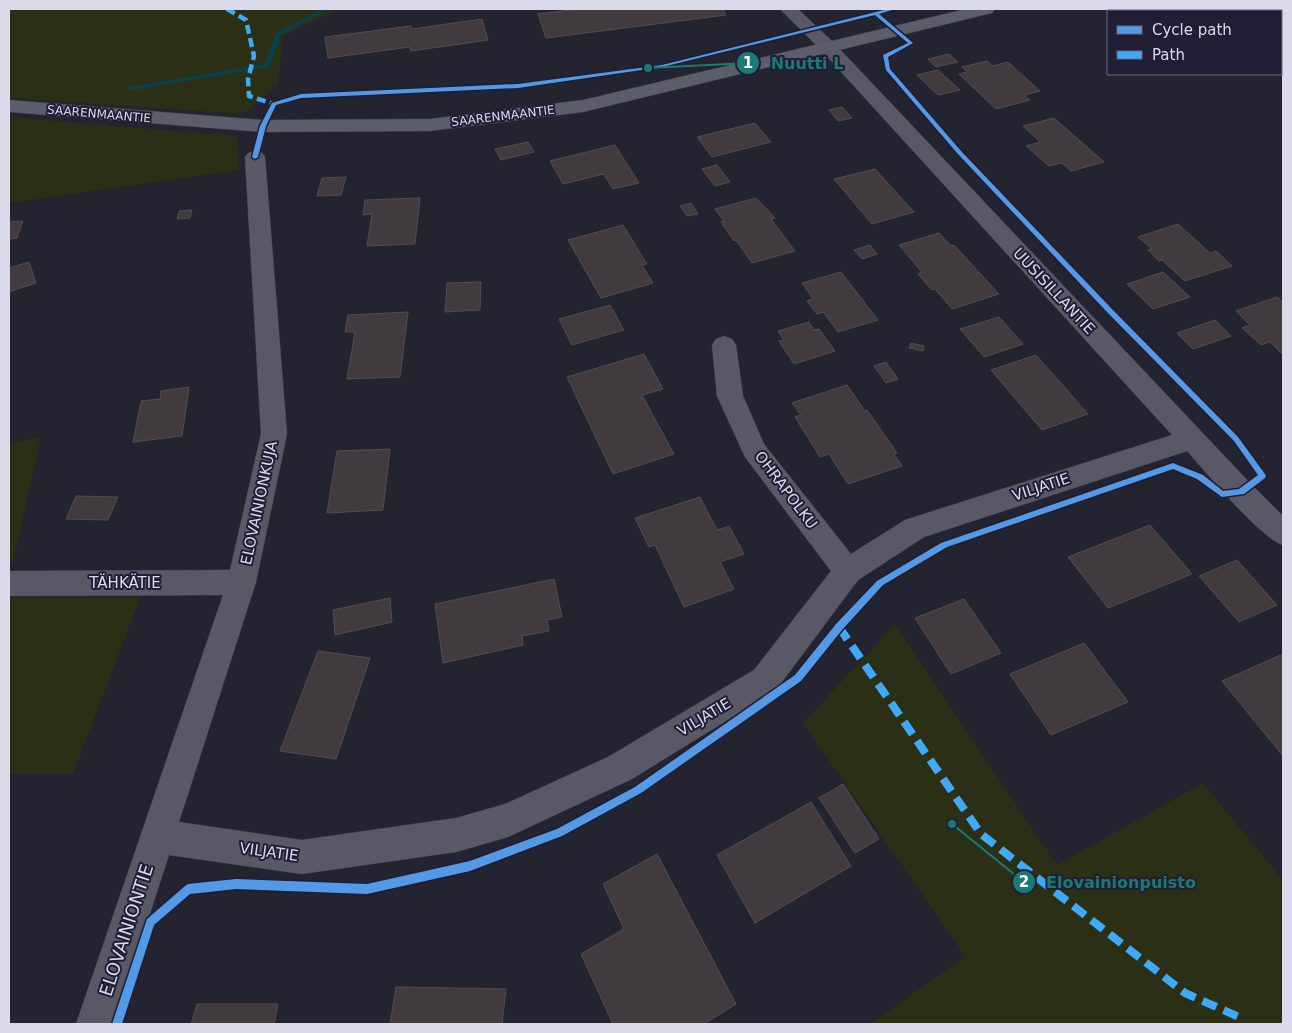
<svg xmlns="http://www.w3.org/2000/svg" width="1292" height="1033" font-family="'DejaVu Sans',sans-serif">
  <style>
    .green { fill: #2b2f15 }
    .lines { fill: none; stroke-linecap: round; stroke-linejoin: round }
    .stream { fill: #0d3f47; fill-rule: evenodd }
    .building { fill: #413b3f; stroke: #534d50 }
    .street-casing { stroke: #3e3d49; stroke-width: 1 }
    .secondary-casing { stroke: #3e3d49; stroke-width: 1 }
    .street { fill: #595966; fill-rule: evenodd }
    .secondary { fill: #5b5c6c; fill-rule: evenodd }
    .quiet-far1 { stroke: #3fa9f5; stroke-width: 4.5; stroke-dasharray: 9 4.5; stroke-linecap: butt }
    .quiet { stroke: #3fa9f5; stroke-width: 8; stroke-dasharray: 15 8; stroke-linecap: butt }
    .cycleway-casing { stroke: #201e35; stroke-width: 3 }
    .cycleway { fill: #5399e6; fill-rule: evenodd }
    .labels { text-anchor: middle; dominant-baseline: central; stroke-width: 4; stroke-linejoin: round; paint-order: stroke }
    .far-street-label { font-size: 12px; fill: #dbdaea; stroke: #201e35 }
    .street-label { font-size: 15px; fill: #dbdaea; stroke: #201e35 }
    .near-street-label { font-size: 18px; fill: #dbdaea; stroke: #201e35 }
    .leader { fill: none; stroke: #197b74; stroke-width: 2 }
    .callout-dot { fill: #197b74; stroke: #201e35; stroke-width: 2 }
    .mark-label { font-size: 15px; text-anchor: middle; font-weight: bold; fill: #fff }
    .callout-label { font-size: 16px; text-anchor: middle; font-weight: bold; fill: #197b74; stroke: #201e35; stroke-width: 4; stroke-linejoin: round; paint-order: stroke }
  </style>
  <rect width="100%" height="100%" fill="#242330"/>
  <g class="green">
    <path d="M 9,9 L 340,9 L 283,36 L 278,85 L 244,114 L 9,98 Z"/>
    <path d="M 9,117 L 237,136 L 239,170 L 9,203 Z"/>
    <path d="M 41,437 L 13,562 L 9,563 L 9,443 Z"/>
    <path d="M 9,598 L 140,598 L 73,774 L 9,774 Z"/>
    <path d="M 895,624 L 1057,865 L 1203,783 L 1283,880 L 1283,1024 L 871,1024 L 965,956 L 803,723 Z"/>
  </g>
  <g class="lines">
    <path class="stream" d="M 323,9 L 330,9 L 281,35 L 269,67 L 129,91 L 126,89 L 129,87 L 264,64 L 276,33 Z"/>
  </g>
  <g class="building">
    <path d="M 578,9 L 723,9 L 726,15 L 546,38 L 538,14 Z"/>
    <path d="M 482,19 L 488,40 L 411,51 L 410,47 L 328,58 L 325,37 L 411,26 L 412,29 Z"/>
    <path d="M 949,54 L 958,62 L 936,67 L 928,59 Z"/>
    <path d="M 987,61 L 993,66 L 1008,62 L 1040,91 L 1024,95 L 1030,100 L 996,109 L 959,74 L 967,72 L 962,67 Z"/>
    <path d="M 938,70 L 960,90 L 938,95 L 917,75 Z"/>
    <path d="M 842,107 L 852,118 L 838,121 L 829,110 Z"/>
    <path d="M 1054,118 L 1104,162 L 1071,171 L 1062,163 L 1049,166 L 1026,146 L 1040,142 L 1023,126 Z"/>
    <path d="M 755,123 L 771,142 L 712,157 L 697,137 Z"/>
    <path d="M 528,142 L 534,152 L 501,160 L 495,149 Z"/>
    <path d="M 615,145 L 639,183 L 613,189 L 604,174 L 563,184 L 550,161 Z"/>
    <path d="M 717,165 L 730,182 L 715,186 L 702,169 Z"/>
    <path d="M 875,169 L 914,212 L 872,224 L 834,179 Z"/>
    <path d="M 346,177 L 341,195 L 317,196 L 322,178 Z"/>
    <path d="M 420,198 L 415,244 L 367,246 L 372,214 L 363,215 L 365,200 Z"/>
    <path d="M 756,198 L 775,218 L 771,219 L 795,251 L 752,263 L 736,240 L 734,241 L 721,222 L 724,221 L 715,209 Z"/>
    <path d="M 691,203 L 698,214 L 687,216 L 680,206 Z"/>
    <path d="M 192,210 L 190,218 L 177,219 L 179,211 Z"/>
    <path d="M 23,221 L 17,238 L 9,239 L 9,222 Z"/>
    <path d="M 1178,224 L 1210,253 L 1216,251 L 1232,266 L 1185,281 L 1162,260 L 1159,261 L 1148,250 L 1152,249 L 1138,237 Z"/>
    <path d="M 623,225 L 647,264 L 642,265 L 653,283 L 601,298 L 568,240 Z"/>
    <path d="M 939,233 L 951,246 L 954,245 L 999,294 L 952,309 L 935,289 L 932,290 L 918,274 L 922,272 L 899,245 Z"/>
    <path d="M 870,245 L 877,254 L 862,259 L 854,250 Z"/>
    <path d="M 29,262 L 36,283 L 9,292 L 9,268 Z"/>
    <path d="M 841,272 L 878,320 L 838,332 L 823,312 L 817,314 L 807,301 L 813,299 L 802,283 Z"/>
    <path d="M 1163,272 L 1190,297 L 1153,309 L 1127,284 Z"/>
    <path d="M 481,282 L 480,310 L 445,312 L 447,283 Z"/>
    <path d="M 1277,297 L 1283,303 L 1283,355 L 1270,342 L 1261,345 L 1242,328 L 1250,325 L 1236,311 Z"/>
    <path d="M 610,305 L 624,330 L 572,345 L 559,319 Z"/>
    <path d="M 408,312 L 400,377 L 347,379 L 355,332 L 345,332 L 348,315 Z"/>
    <path d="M 999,317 L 1023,344 L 984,357 L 960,329 Z"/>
    <path d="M 1215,320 L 1231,336 L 1193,349 L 1177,333 Z"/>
    <path d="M 809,322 L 814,330 L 819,329 L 835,351 L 794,364 L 779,341 L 784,340 L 778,331 Z"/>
    <path d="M 911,343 L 924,346 L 923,351 L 909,348 Z"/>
    <path d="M 644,354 L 663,389 L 642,395 L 674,454 L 613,474 L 567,377 Z"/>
    <path d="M 1036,355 L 1088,414 L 1042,430 L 991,370 Z"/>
    <path d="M 886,362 L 898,379 L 886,383 L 874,366 Z"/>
    <path d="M 847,385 L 865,411 L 867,410 L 897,453 L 894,454 L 902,466 L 848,484 L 829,454 L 820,457 L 795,417 L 801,415 L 792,403 Z"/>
    <path d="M 189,387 L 182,436 L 133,442 L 141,401 L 160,399 L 161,391 Z"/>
    <path d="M 390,449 L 383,510 L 327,513 L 337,451 Z"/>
    <path d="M 76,496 L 118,497 L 108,520 L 66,519 Z"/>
    <path d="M 700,497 L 717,530 L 729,526 L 744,554 L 720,562 L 734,589 L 684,607 L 655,545 L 649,547 L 635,518 Z"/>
    <path d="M 1150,525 L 1192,574 L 1108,608 L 1068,557 Z"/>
    <path d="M 1237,560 L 1277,605 L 1239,622 L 1199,576 Z"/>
    <path d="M 554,579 L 562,617 L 547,620 L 549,631 L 522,636 L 523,645 L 443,663 L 435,604 Z"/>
    <path d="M 390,598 L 392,622 L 335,635 L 333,610 Z"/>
    <path d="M 964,599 L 1001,653 L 951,674 L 915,618 Z"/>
    <path d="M 1084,643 L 1128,702 L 1051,735 L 1010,674 Z"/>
    <path d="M 318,651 L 370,658 L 336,759 L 280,751 Z"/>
    <path d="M 1283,654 L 1283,756 L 1222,681 Z"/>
    <path d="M 843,784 L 879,839 L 855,853 L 819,798 Z"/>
    <path d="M 811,802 L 851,866 L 755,923 L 717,855 Z"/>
    <path d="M 657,854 L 736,1004 L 704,1024 L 613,1024 L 581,954 L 624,929 L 603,884 Z"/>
    <path d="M 396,987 L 506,989 L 502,1024 L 390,1024 Z"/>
    <path d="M 197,1004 L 278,1004 L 274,1024 L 191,1024 Z"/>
  </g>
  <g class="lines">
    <defs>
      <path id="street" d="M 780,9 L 798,9 L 834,43 L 1251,484 L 1283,516 L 1283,545 C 1260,538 1206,472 1187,451 L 924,537 L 858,580 L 776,690 L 632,779 L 508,837 L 456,852 L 302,874 L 169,855 L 114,1024 L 76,1024 L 223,595 L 9,596 L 9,571 L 230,570 L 261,434 L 245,157 L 248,153 L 255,151 L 262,153 L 265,157 L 287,434 L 256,582 L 179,822 L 302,840 L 456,818 L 505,804 L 608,757 L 754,670 L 831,571 L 745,457 L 717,396 L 712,345 L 716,339 L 724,336 L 732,339 L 736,345 L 743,396 L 764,444 L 851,554 L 905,520 L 1172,435 L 822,51 Z"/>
      <path id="secondary" d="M 966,9 L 995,9 L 992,13 L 583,112 L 430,131 L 263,132 L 9,112 L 9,100 L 263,120 L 430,119 L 583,100 Z"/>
    </defs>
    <use href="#street" class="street-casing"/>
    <use href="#secondary" class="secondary-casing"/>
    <use href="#street" class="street"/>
    <use href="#secondary" class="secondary"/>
    <path class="quiet-far1" d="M 227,9 L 246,20 L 254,56 L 248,79 L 249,96 L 274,104"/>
    <path class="quiet" d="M 839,627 L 981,834 L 1185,993 L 1239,1017"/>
    <defs>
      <path id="cycleway" d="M 888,9 L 895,9 L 879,14 L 913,43 L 888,57 L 890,69 L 961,151 L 1110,307 L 1238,437 L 1265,474 L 1266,476 L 1265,478 L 1244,494 L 1222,497 L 1197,479 L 1173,469 L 947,547 L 883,585 L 842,630 L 801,681 L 641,793 L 562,836 L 470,871 L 367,894 L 236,889 L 190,894 L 154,925 L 122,1024 L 112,1024 L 147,919 L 185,886 L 188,884 L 236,879 L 367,884 L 470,861 L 557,829 L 635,787 L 795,675 L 836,624 L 877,581 L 941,543 L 1173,463 L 1203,475 L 1223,491 L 1239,489 L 1258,475 L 1234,441 L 1106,311 L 957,153 L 886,70 L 883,55 L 908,43 L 875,15 L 662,67 L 518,88 L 301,98 L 276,105 L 266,126 L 258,157 L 255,159 L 252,157 L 260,126 L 272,103 L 301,94 L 518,84 L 662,65 Z"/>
    </defs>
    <use href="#cycleway" class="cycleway-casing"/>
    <use href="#cycleway" class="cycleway"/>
  </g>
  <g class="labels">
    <g class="far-street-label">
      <text transform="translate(99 114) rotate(5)">SAARENMAANTIE</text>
      <text transform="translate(503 116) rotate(-7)">SAARENMAANTIE</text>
    </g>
    <g class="street-label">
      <text transform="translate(1054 291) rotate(47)">UUSISILLANTIE</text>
      <text transform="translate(1041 487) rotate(-18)">VILJATIE</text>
      <text transform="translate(786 490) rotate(53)">OHRAPOLKU</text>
      <text transform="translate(259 503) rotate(-78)">ELOVAINIONKUJA</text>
      <text x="125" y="583">TÄHKÄTIE</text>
      <text transform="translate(704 717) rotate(-31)">VILJATIE</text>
      <text transform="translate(269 852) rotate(8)">VILJATIE</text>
    </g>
    <g class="near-street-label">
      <text transform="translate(126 930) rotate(-72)">ELOVAINIONTIE</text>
    </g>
  </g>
  <path class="leader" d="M648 68L748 63M952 824L1024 882"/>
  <g class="callout-dot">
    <circle cx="648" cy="68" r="5"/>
    <circle cx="952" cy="824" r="5"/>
    <circle cx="748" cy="63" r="12"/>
    <circle cx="1024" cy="882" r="12"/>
  </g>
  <g class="mark-label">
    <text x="748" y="68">1</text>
    <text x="1024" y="887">2</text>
  </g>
  <g class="callout-label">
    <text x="807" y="69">Nuutti L</text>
    <text x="1121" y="888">Elovainionpuisto</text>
  </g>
  <rect width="1292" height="1033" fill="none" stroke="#dbdaea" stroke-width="20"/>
  <rect x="1107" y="10" width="175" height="65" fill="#201e35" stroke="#6b697d"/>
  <rect x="1117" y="26" width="25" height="8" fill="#5399e6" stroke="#6b697d"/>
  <text x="1152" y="35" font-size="15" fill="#dbdaea">Cycle path</text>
  <rect x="1117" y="51" width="25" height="8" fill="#3fa9f5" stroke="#6b697d"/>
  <text x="1152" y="60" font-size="15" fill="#dbdaea">Path</text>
</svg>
